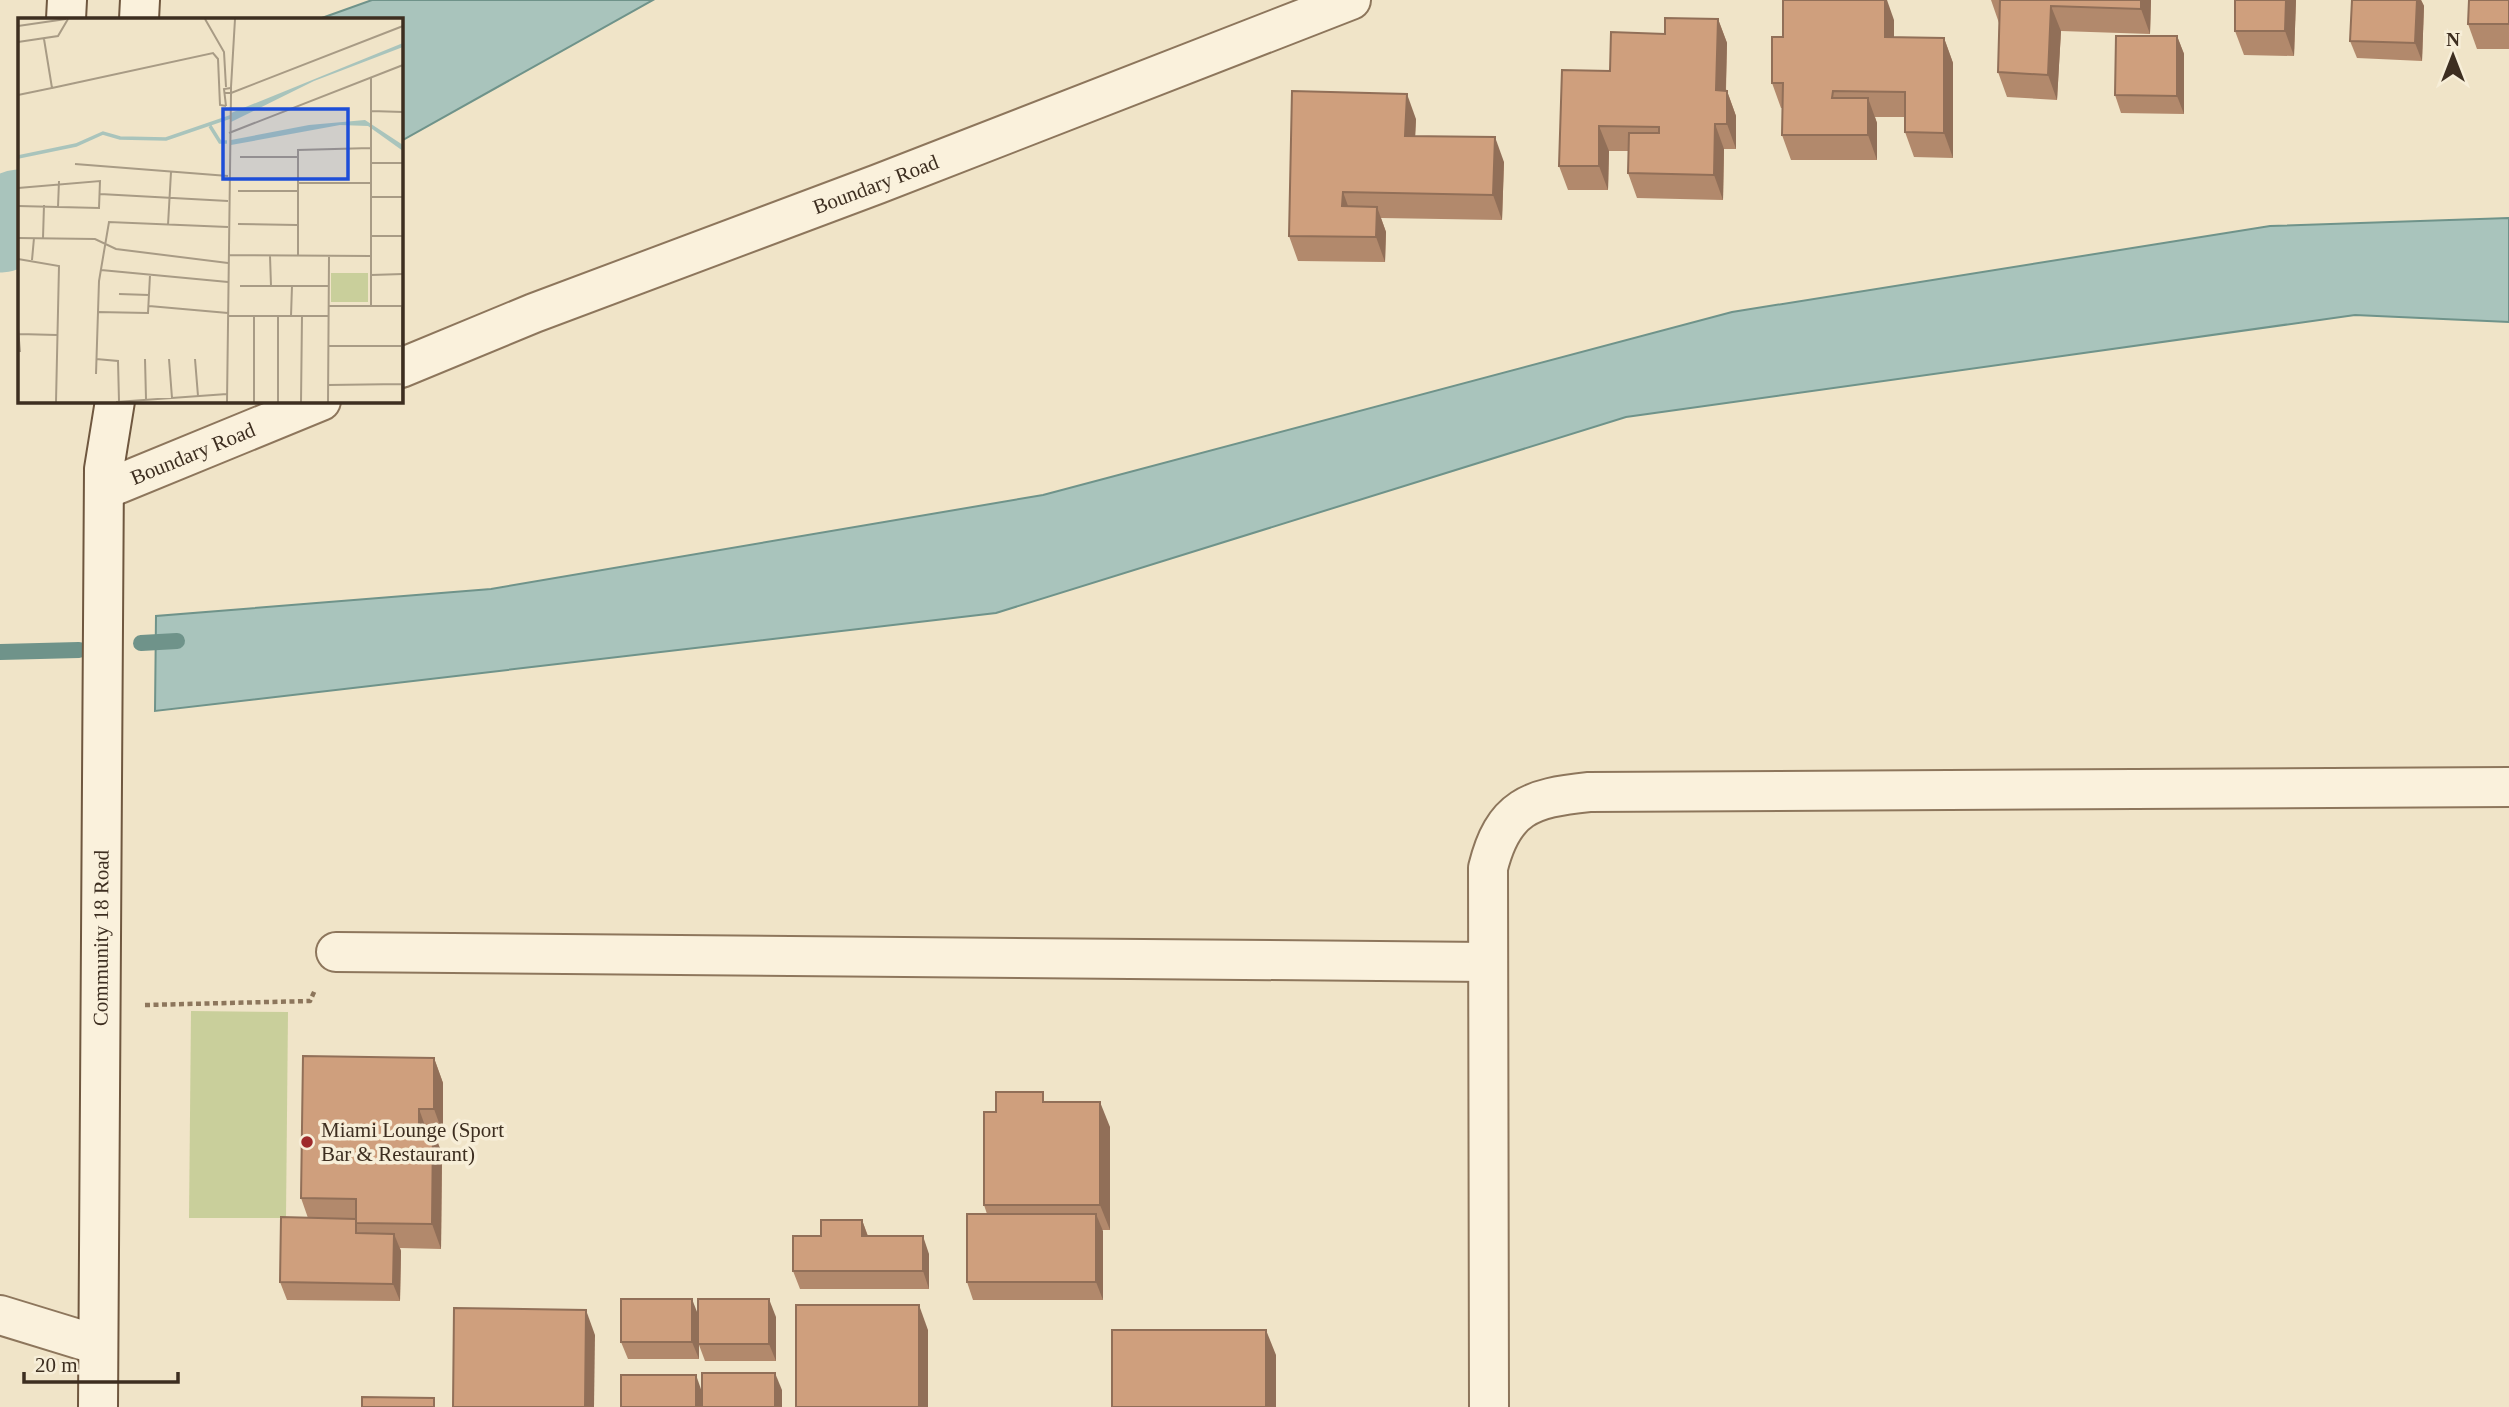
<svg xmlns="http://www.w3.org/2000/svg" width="2509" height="1407" font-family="'Times New Roman',serif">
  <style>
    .green { fill: #c9cf9b }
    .water { fill: #a9c4bc; stroke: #6f938a; stroke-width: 2 }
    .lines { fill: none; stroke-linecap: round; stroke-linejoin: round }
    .stream { stroke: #6f938a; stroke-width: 16 }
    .river { stroke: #a9c4bc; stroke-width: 93 }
    .street-casing { stroke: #8d765c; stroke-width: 42 }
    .secondary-casing { stroke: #6f573f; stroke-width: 42 }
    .path { stroke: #8d765c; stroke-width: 4.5; stroke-dasharray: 5 3.5; stroke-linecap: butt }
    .street { stroke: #faf1dc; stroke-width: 38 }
    .secondary { stroke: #faf1dc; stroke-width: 38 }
    .wall { fill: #b2896c }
    .shaded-wall { fill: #916f58 }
    .building { fill: #cf9f7d; stroke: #916f58; stroke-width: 2 }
    .poi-dot { fill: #9e2a2b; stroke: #f7eed8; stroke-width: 2.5 }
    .labels { text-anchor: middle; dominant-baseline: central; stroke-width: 7; stroke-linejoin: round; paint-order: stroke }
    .street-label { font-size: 21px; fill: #3d2e20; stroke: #f7eed8 }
    .poi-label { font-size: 21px; fill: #3d2e20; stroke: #f7eed8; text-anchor: start }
    .inset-river { fill: none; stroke: #a9c4bc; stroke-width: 3.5 }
    .inset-road { fill: none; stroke: #a89b85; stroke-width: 2 }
    .view { fill: #1d4ed8; fill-opacity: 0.15; stroke: #1d4ed8; stroke-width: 3.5 }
    .inset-edge { fill: none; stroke: #3d2e20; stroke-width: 3.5 }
  </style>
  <rect width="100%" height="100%" fill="#f0e4c8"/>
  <path class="green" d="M 191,1011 L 288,1012 L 286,1218 L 189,1218 Z"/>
  <g class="water">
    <path d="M 372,0 L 653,0 L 401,141 L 401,19 L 319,19 Z"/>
    <path d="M 2509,218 L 2509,322 L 2355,315 L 1626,417 L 996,613 L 155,711 L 156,616 L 491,589 L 1043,495 L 1732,312 L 2270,226 Z"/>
  </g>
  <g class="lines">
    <g class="stream">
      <path d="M 141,643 L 177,641"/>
      <path d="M 0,652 L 79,650"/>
    </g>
    <path class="river" d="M 0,226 L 19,216"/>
    <defs>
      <g id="street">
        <path id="s1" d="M 401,368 L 534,313 L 878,184 L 1351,0"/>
        <path id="s2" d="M 104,490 L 321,401"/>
        <path d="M 336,952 L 1488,962"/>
        <path d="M 0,1315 L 98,1345"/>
        <path d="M 1489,1407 L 1488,868 C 1503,807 1530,798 1589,792 L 2509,787"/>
      </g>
      <g id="secondary">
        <path d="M 66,19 L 67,0"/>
        <path d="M 139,19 L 140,0"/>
        <path id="s3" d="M 98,1407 L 104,469 L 115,401"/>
      </g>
    </defs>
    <use href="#street" class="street-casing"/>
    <use href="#secondary" class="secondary-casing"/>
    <path class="path" d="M 145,1005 L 310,1001 L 315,990"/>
    <use href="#street" class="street"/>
    <use href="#secondary" class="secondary"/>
  </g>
  <g class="wall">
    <path d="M 1991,0 L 2151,0 L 2150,34 L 2061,31 L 2057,100 L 2007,97 L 1998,72 L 1999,23 Z"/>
    <path d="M 2235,0 L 2296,0 L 2294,56 L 2244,55 L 2235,31 Z"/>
    <path d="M 2352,0 L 2421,0 L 2424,6 L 2422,61 L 2357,58 L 2350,41 Z"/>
    <path d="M 2509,0 L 2509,49 L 2477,49 L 2468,24 Z"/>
    <path d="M 1718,19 L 1727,43 L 1726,91 L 1727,91 L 1736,116 L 1736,149 L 1724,149 L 1723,200 L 1637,198 L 1628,173 L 1628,151 L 1609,151 L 1608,190 L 1568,190 L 1559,166 L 1610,71 L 1665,34 Z"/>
    <path d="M 1894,20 L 1894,37 L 1944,38 L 1953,63 L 1953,158 L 1914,157 L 1905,132 L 1905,117 L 1875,117 L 1877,123 L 1877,160 L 1791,160 L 1782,135 L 1782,108 L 1781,108 L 1772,83 L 1783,37 Z"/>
    <path d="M 2177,36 L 2184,54 L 2184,114 L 2121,113 L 2115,95 Z"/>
    <path d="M 1416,119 L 1415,136 L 1504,162 L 1502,220 L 1381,218 L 1386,232 L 1385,262 L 1298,261 L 1289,236 Z"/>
    <path d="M 434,1058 L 443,1083 L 443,1134 L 434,1134 L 442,1154 L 441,1249 L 400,1248 L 401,1251 L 400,1301 L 287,1300 L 280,1282 L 308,1218 L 301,1198 Z"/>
    <path d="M 1047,1102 L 1110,1127 L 1110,1230 L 1102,1230 L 1103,1300 L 973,1300 L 967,1282 L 987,1214 L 984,1205 L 996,1112 Z"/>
    <path d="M 862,1220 L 868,1236 L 929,1254 L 929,1289 L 800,1289 L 793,1271 L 821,1236 Z"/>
    <path d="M 698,1316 L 776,1317 L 776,1361 L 705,1361 L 699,1345 L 699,1359 L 628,1359 L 621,1342 Z"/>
  </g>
  <g class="shaded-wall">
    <path d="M 1885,0 L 1887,0 L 1894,20 L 1894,62 L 1885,37 Z"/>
    <path d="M 2141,0 L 2151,0 L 2150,34 L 2141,9 Z"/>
    <path d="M 2286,0 L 2296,0 L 2294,56 L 2285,31 Z"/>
    <path d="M 2417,0 L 2421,0 L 2424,6 L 2422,61 L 2415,43 Z"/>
    <path d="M 2051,6 L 2061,31 L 2057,100 L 2048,75 Z"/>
    <path d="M 1718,19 L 1727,43 L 1725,115 L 1716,90 Z"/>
    <path d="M 2177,36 L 2184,54 L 2184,114 L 2177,96 Z"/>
    <path d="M 1944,38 L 1953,63 L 1953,158 L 1944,133 Z"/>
    <path d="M 1727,91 L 1736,116 L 1736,149 L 1727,124 Z"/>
    <path d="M 1407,94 L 1416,119 L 1414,161 L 1405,136 Z"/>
    <path d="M 1868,98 L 1877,123 L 1877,160 L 1868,135 Z"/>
    <path d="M 1715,124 L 1724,149 L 1723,200 L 1714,175 Z"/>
    <path d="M 1599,126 L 1609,151 L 1608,190 L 1599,166 Z"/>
    <path d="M 1495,137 L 1504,162 L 1502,220 L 1493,195 Z"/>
    <path d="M 1343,192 L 1352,217 L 1342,206 Z"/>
    <path d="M 1377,207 L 1386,232 L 1385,262 L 1376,237 Z"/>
    <path d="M 434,1058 L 443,1083 L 443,1134 L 434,1109 Z"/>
    <path d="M 1100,1102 L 1110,1127 L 1110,1230 L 1100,1205 Z"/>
    <path d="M 419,1109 L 428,1134 L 419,1129 Z"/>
    <path d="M 433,1129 L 442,1154 L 441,1249 L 432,1224 Z"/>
    <path d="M 1096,1214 L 1103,1231 L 1103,1300 L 1096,1282 Z"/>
    <path d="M 862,1220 L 868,1237 L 862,1236 Z"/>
    <path d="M 394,1234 L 401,1251 L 400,1301 L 393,1284 Z"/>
    <path d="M 923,1236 L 929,1254 L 929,1289 L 923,1271 Z"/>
    <path d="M 692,1299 L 699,1317 L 699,1359 L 692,1342 Z"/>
    <path d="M 769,1299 L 776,1317 L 776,1361 L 769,1344 Z"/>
    <path d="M 919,1305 L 928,1330 L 928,1407 L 919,1407 Z"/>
    <path d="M 586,1310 L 595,1335 L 594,1407 L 585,1407 Z"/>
    <path d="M 1266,1330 L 1276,1355 L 1276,1407 L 1266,1407 Z"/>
    <path d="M 775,1373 L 782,1390 L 782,1407 L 775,1407 Z"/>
    <path d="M 696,1375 L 702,1392 L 702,1407 L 696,1407 Z"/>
  </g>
  <g class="building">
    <path d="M 1783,0 L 1885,0 L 1885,37 L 1944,38 L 1944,133 L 1905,132 L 1905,92 L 1833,91 L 1832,98 L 1868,98 L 1868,135 L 1782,135 L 1783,83 L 1772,83 L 1772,37 L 1783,37 Z"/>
    <path d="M 2000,0 L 2141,0 L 2141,9 L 2051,6 L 2048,75 L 1998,72 Z"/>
    <path d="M 2235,0 L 2286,0 L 2285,31 L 2235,31 Z"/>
    <path d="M 2352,0 L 2417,0 L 2415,43 L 2350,41 Z"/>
    <path d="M 2469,0 L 2509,0 L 2509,24 L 2468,24 Z"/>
    <path d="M 1665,18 L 1718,19 L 1716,90 L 1727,91 L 1727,124 L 1715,124 L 1714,175 L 1628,173 L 1629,133 L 1659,133 L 1659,127 L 1599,126 L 1599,166 L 1559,166 L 1562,70 L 1610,71 L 1611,32 L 1665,34 Z"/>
    <path d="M 2116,36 L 2177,36 L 2177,96 L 2115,95 Z"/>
    <path d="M 1292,91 L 1407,94 L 1405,136 L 1495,137 L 1493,195 L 1343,192 L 1342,206 L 1377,207 L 1376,237 L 1289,236 Z"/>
    <path d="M 303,1056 L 434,1058 L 434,1109 L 419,1109 L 419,1129 L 433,1129 L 432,1224 L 356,1223 L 356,1199 L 301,1198 Z"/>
    <path d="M 996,1092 L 1043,1092 L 1043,1102 L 1100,1102 L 1100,1205 L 984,1205 L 984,1112 L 996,1112 Z"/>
    <rect x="967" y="1214" width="129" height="68"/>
    <path d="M 281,1217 L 356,1219 L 356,1233 L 394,1234 L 393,1284 L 280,1282 Z"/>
    <path d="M 821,1220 L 862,1220 L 862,1236 L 923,1236 L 923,1271 L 793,1271 L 793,1236 L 821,1236 Z"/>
    <rect x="621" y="1299" width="71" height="43"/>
    <rect x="698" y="1299" width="71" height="45"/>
    <rect x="796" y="1305" width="123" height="102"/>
    <path d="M 454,1308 L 586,1310 L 585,1407 L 453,1407 Z"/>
    <rect x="1112" y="1330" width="154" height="77"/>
    <rect x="702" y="1373" width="73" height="34"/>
    <rect x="621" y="1375" width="75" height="32"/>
    <path d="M 362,1397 L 434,1398 L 434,1407 L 362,1407 Z"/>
  </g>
  <circle class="poi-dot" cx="307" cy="1142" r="7"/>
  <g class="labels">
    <g class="street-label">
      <text stroke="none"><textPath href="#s1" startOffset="509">Boundary Road</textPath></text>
      <text stroke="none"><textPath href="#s2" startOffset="96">Boundary Road</textPath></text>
      <text stroke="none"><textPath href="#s3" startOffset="469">Community 18 Road</textPath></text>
    </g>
    <g class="poi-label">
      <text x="321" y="1130">Miami Lounge (Sport<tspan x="321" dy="24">Bar &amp; Restaurant)</tspan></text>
    </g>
  </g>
  <g transform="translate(18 18)">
    <rect width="385" height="385" fill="#f0e4c8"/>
    <path d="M 313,255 L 350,255 L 350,284 L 313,284 Z" fill="#c9cf9b"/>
    <path d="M 385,25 L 385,29 L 296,63 L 213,104 L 213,95 ZM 347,102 L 385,127 L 385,133 L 350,108 L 322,107 L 213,127 L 213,122 L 291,107 Z" fill="#a9c4bc"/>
    <path class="inset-river" d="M 192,108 L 202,124 L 209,124M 0,139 L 58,127 L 85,115 L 102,120 L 148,121 L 215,98"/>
    <path class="inset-road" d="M 187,1 L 206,34 L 208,69M 0,8 L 48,1M 0,24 L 40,18 L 50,1M 353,60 L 353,288M 213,69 L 217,1M 34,70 L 195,35 L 200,41 L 202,87 L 208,88M 207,75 L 213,75 L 213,70 L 206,71 L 208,88M 213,75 L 385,8M 0,77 L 34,70 L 26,21M 353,93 L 385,94M 211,115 L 385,47M 222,139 L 279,139M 353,145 L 385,145M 57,146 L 210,158M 279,165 L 353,165M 0,170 L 82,163 L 81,190 L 0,188M 220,173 L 279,173M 82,176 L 210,183M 353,179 L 385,179M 40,189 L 41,163M 220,206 L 279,207M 150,207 L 153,154M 353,218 L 385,218M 0,220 L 77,221 L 98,231 L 210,245M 25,220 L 26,187M 211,237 L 352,238M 252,238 L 253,268M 280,238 L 280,132 L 353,130M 0,241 L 41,248 L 38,384M 14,242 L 16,220M 83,252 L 210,264M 353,257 L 385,256M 222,268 L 310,268M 101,276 L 131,277M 131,288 L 210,295M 310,288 L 384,288M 79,294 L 130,295 L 132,257M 210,298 L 310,298M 273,298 L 274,268M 0,311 L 2,334M 1,316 L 39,317M 310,328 L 384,328M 78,341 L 100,343 L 101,383M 127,341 L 128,381M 151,341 L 154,380M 177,341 L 180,378M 78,356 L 81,263 L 91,204 L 210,209M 310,367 L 384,366M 98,384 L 209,376M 209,384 L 213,76M 236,384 L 236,298M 260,384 L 260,298M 283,384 L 284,298M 310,384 L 311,238M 384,384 L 384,288"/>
    <path class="view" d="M 205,91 L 330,91 L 330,161 L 205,161 Z"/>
    <rect width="385" height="385" class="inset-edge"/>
  </g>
  <g transform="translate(2453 56)" stroke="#f7eed8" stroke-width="5" paint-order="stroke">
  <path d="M0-5L12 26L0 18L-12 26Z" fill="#3d2e20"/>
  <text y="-10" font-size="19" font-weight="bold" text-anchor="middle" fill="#3d2e20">N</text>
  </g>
  <path d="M24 1372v10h154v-10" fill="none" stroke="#3d2e20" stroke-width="3.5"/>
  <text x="35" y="1372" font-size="21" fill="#3d2e20" stroke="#f7eed8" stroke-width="5" paint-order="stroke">20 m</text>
</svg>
